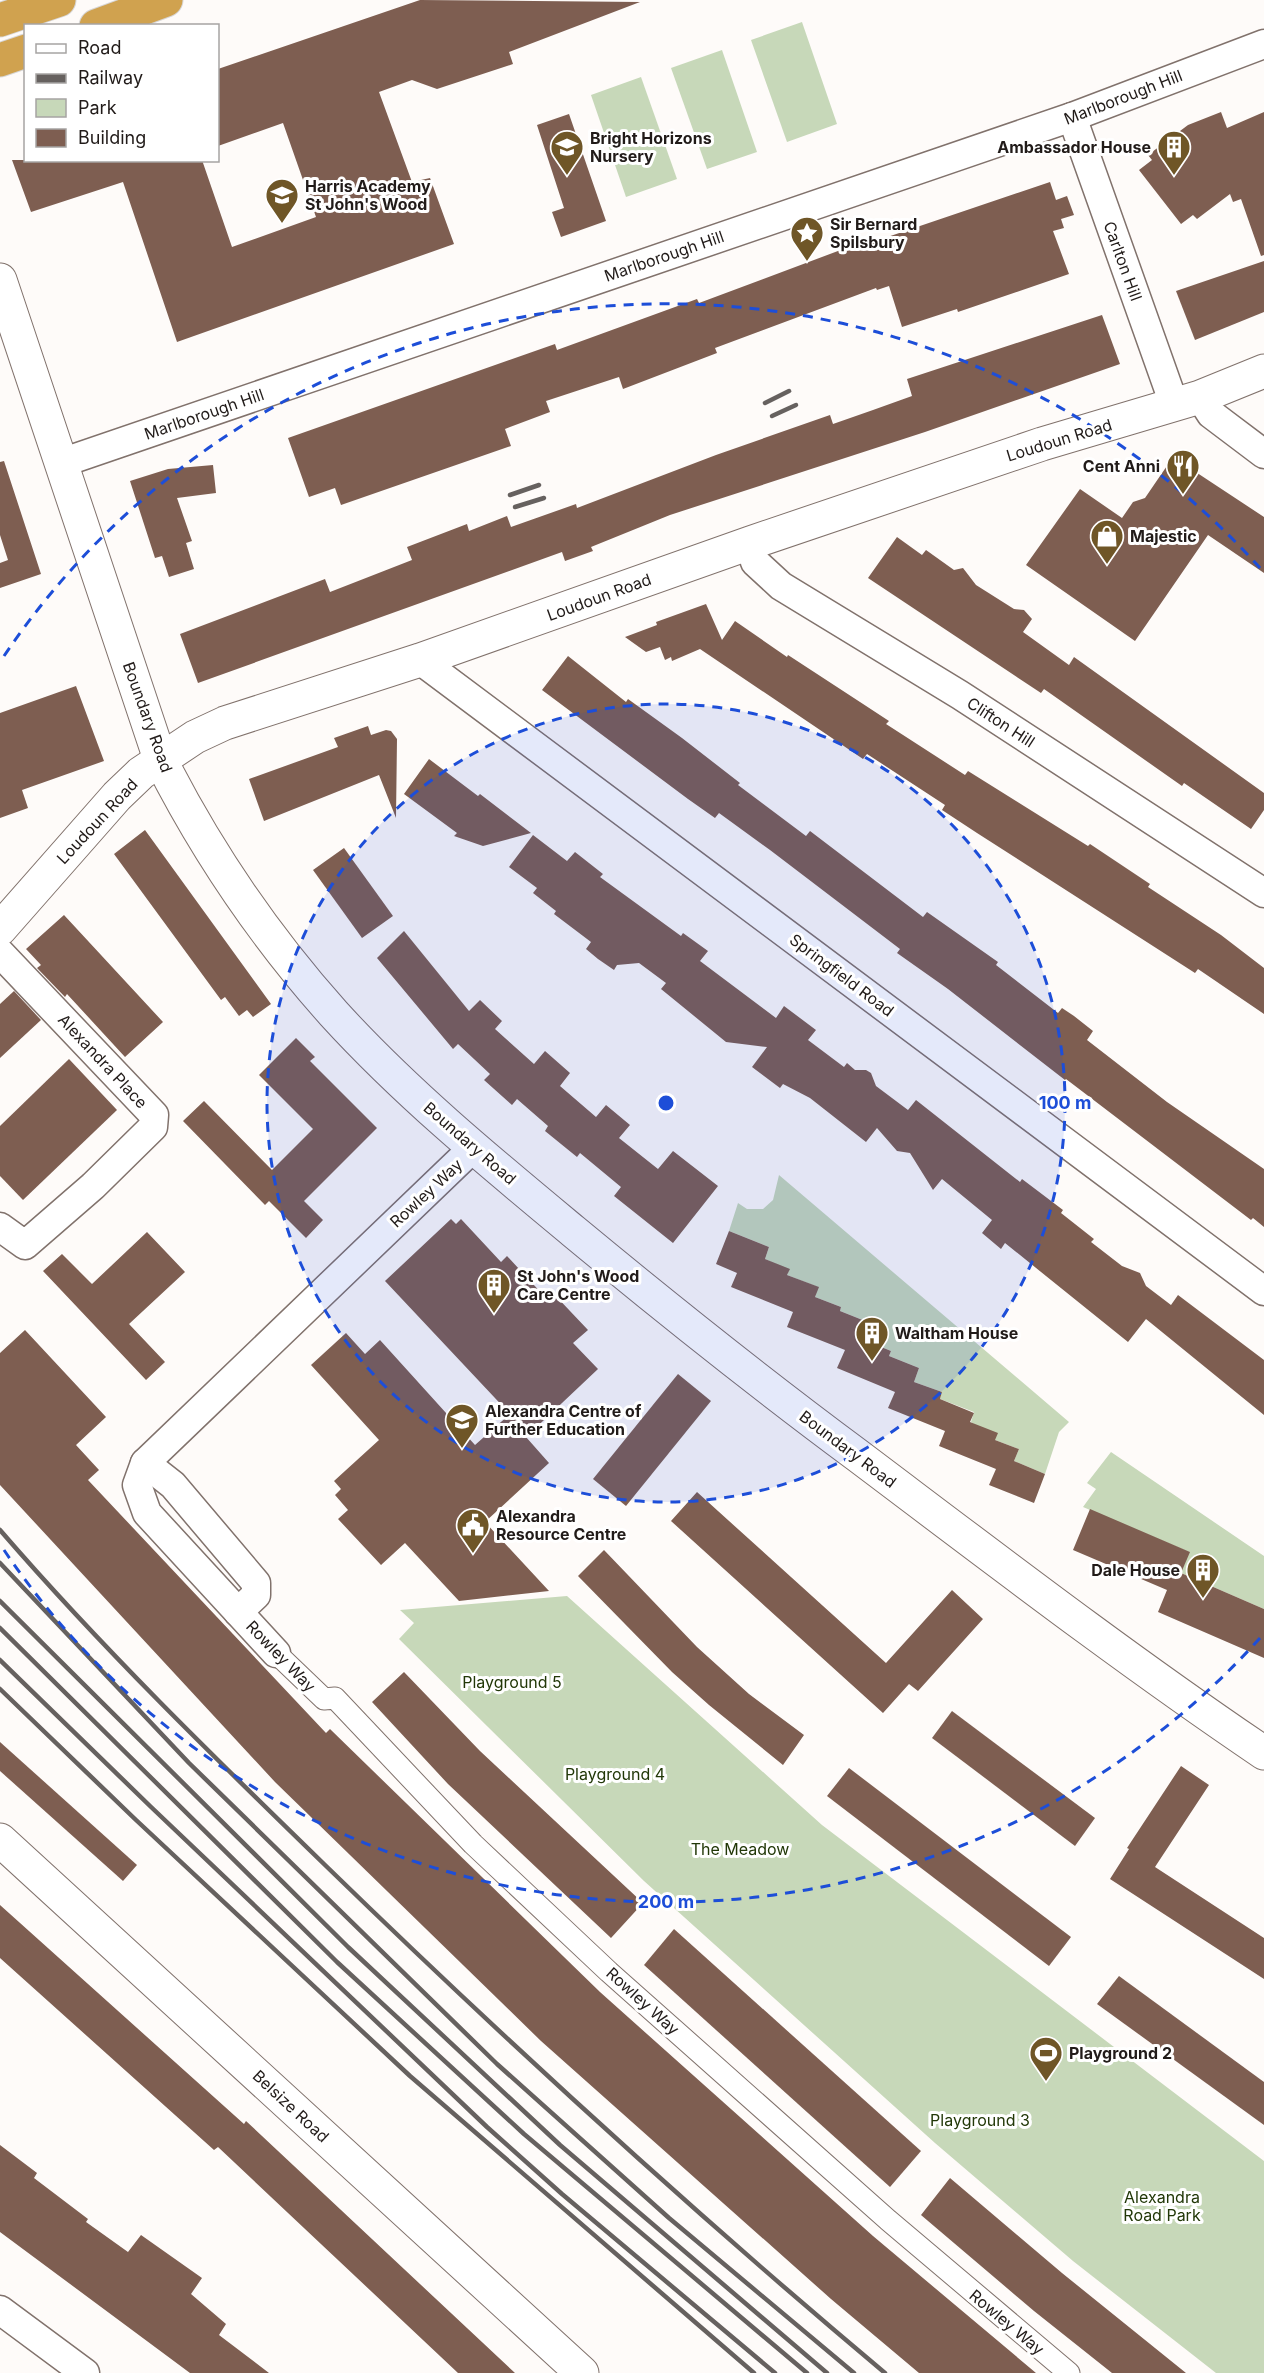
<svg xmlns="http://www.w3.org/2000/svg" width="1264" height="2373" font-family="Inter,sans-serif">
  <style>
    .green { fill: #c7d8b9 }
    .building { fill: #7e5e51 }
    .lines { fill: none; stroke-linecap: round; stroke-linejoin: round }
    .pedestrian-casing { stroke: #81726c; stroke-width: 23 }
    .minor-casing { stroke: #81726c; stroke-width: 31 }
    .tertiary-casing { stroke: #81726c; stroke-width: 35 }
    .secondary-casing { stroke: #81726c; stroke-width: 35 }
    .trunk-casing { stroke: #d7d6d6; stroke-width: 35 }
    .pedestrian { stroke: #fff; stroke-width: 21 }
    .minor { stroke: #fff; stroke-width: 28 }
    .tertiary { stroke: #fff; stroke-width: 33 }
    .secondary { stroke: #fff; stroke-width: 33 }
    .trunk { stroke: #d0a24f; stroke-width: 33 }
    .rail { stroke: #66615f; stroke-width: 4.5 }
    .ring { fill: none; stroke: #1d4ed8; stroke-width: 3; stroke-dasharray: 10 8 }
    .labels { text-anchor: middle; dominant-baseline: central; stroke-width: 6; stroke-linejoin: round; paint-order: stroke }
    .street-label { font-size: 16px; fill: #211b19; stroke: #fff }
    .poi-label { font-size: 16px; font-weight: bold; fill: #211b19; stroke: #fff; text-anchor: start }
    .park-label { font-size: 16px; fill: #223808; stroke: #fff }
    .centre { fill: #1d4ed8; stroke: #fff; stroke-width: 3 }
    .ring-label { font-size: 18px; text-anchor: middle; font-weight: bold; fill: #1d4ed8; stroke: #fff; stroke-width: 6; stroke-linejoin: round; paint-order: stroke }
  </style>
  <rect width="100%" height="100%" fill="#fefbf9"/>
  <g class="green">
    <path d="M 802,22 L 837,124 L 787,142 L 751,40 Z"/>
    <path d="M 722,50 L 757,152 L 707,169 L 671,68 Z"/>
    <path d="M 641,77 L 677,179 L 626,197 L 591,95 Z"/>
    <path d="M 779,1175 L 1069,1422 L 1059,1432 L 1045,1474 L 1014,1461 L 1019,1449 L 995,1440 L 971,1422 L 974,1412 L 940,1399 L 942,1392 L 914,1382 L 919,1368 L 889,1356 L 891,1351 L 869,1342 L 875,1325 L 840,1311 L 841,1307 L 815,1297 L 818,1287 L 787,1275 L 789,1270 L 765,1259 L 769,1247 L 729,1231 L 738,1203 L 747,1209 L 763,1209 L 773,1200 Z"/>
    <path d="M 1111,1452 L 1264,1556 L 1264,1609 L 1181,1573 L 1189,1552 L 1083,1507 L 1096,1489 L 1087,1483 Z"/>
    <path d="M 567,1596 L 822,1825 L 1264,2161 L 1264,2373 L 1216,2373 L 1073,2261 L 935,2143 L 644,1881 L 399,1639 L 414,1623 L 400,1610 Z"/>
  </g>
  <g class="building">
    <path d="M 420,0 L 640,2 L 509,52 L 513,64 L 437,89 L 412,80 L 379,92 L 412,182 L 430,178 L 454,244 L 177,342 L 123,182 L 31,212 L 12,160 L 202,160 L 232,247 L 316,217 L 283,123 L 218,146 L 218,69 Z"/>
    <path d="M 1221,112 L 1227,128 L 1264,112 L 1264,255 L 1261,256 L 1241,199 L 1233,202 L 1230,194 L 1197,219 L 1193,215 L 1181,224 L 1139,170 L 1152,160 L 1148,155 L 1188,125 Z"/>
    <path d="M 569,114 L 606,221 L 561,237 L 552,212 L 564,208 L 537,125 Z"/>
    <path d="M 1050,182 L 1056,200 L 1067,196 L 1074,215 L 1061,219 L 1064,228 L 1053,231 L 1069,274 L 958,312 L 957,309 L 902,327 L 889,286 L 877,290 L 876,288 L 715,348 L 717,353 L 623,389 L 619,377 L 546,401 L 550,412 L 505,429 L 511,446 L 341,505 L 335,488 L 309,497 L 288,438 L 555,344 L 557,350 L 697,299 L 699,303 L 854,245 L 855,248 Z"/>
    <path d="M 1264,261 L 1264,312 L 1195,340 L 1176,291 Z"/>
    <path d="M 1102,315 L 1120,364 L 925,432 L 670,515 L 591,547 L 593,551 L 565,561 L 562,552 L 198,683 L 180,634 L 325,579 L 330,592 L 412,560 L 407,547 L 467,524 L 469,531 L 507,516 L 511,527 L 576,504 L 577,508 L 716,455 L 830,415 L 833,424 L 873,410 L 912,396 L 907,379 Z"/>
    <path d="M 1173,457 L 1264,517 L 1264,573 L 1208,535 L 1135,641 L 1026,565 L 1080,489 L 1122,518 L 1133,502 L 1145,498 Z"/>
    <path d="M 4,461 L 41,574 L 0,588 L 0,563 L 8,560 L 0,535 L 0,462 Z"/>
    <path d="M 213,465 L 216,493 L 177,498 L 192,541 L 186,543 L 194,569 L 169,577 L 162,556 L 155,558 L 130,481 L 168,469 Z"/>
    <path d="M 897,537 L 922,555 L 926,550 L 954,570 L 963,568 L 976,585 L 1014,609 L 1024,610 L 1032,619 L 1023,632 L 1069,665 L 1074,657 L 1264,793 L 1264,810 L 1251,829 L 1184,783 L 1182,786 L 1044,689 L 1041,693 L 868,578 Z"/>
    <path d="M 706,604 L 722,640 L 735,621 L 787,657 L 788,655 L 860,702 L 889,721 L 886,724 L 965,775 L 968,771 L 1088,846 L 1090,844 L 1150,884 L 1148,887 L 1221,935 L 1264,968 L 1264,1014 L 1198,969 L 1195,973 L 977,833 L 942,810 L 945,805 L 867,754 L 863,759 L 700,649 L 672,661 L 671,657 L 665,660 L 660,647 L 646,652 L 625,637 L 657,625 L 656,622 Z"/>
    <path d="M 568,656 L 626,702 L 628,699 L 682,738 L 740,783 L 738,785 L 806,836 L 810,831 L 923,917 L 927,912 L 998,962 L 996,965 L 1058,1013 L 1062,1008 L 1074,1016 L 1093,1031 L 1087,1040 L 1167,1102 L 1264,1169 L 1264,1227 L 1253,1218 L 1251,1220 L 1066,1079 L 1065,1080 L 948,989 L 897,953 L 900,949 L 770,850 L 719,813 L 715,818 L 688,799 L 542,690 Z"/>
    <path d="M 76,686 L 104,761 L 22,790 L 28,808 L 0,818 L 0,713 Z"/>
    <path d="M 368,726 L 371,735 L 386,730 L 391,731 L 397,739 L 396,818 L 379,775 L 264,821 L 249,779 L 338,747 L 334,738 Z"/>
    <path d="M 429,759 L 478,796 L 480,794 L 531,833 L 483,846 L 454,836 L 457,833 L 404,794 Z"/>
    <path d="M 145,830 L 271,1004 L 253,1017 L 247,1010 L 239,1016 L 225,997 L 221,1000 L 114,854 Z"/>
    <path d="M 533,835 L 567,861 L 575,852 L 603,874 L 600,877 L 681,936 L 683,933 L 708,951 L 700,961 L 776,1018 L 784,1006 L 816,1030 L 808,1040 L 844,1067 L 847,1063 L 855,1070 L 866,1070 L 871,1073 L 876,1086 L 908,1110 L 916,1100 L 1020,1182 L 1022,1179 L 1063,1210 L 1061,1213 L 1094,1239 L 1091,1242 L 1122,1266 L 1140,1273 L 1146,1286 L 1171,1305 L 1178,1295 L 1264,1360 L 1264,1415 L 1146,1319 L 1128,1342 L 1005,1243 L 1001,1249 L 982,1233 L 992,1220 L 942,1179 L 933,1190 L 910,1153 L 897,1151 L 877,1128 L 866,1142 L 810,1098 L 783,1084 L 780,1088 L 752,1067 L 767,1047 L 726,1042 L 661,989 L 666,983 L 639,963 L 617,965 L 614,970 L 598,959 L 586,949 L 591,942 L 554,914 L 556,911 L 533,893 L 537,888 L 509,867 Z"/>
    <path d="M 344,848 L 393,916 L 362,938 L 313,870 Z"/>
    <path d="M 64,915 L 163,1022 L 125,1057 L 67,994 L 65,997 L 37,968 L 41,965 L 26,949 Z"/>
    <path d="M 404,931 L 469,1011 L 480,1000 L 502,1021 L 495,1029 L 534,1064 L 545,1051 L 570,1073 L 560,1086 L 596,1117 L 606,1105 L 630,1125 L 619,1138 L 658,1169 L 673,1151 L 718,1186 L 673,1243 L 614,1196 L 621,1187 L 580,1153 L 577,1157 L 545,1131 L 548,1126 L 517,1099 L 512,1105 L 484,1080 L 490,1074 L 458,1044 L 453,1049 L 377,958 Z"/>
    <path d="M 14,991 L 41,1020 L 0,1058 L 0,1004 Z"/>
    <path d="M 296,1038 L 315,1057 L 310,1061 L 377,1128 L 304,1201 L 323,1220 L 306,1238 L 269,1201 L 265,1205 L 183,1121 L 204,1101 L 272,1170 L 313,1129 L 259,1075 Z"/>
    <path d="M 69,1059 L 117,1110 L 23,1200 L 0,1176 L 0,1126 Z"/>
    <path d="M 451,1219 L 456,1224 L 461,1219 L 501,1262 L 507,1256 L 546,1298 L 552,1292 L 588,1330 L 573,1343 L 598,1369 L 526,1437 L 549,1463 L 485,1522 L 549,1591 L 459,1601 L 405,1543 L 381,1565 L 338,1519 L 348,1510 L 335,1495 L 341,1489 L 334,1481 L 379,1440 L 311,1365 L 346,1333 L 365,1354 L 380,1340 L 475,1445 L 510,1414 L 385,1281 Z"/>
    <path d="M 729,1231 L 769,1247 L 765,1259 L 790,1269 L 787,1275 L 819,1287 L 815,1297 L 841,1307 L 840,1311 L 875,1325 L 869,1342 L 891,1351 L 889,1356 L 919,1368 L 914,1382 L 942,1392 L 940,1399 L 974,1413 L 970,1422 L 998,1433 L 995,1440 L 1019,1449 L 1014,1461 L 1045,1474 L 1034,1503 L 989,1485 L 996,1469 L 939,1446 L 945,1431 L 888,1408 L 895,1392 L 837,1368 L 845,1350 L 787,1327 L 793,1312 L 731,1287 L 737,1273 L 716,1264 Z"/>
    <path d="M 147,1232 L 185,1272 L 129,1324 L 165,1362 L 146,1380 L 43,1271 L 62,1254 L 92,1284 Z"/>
    <path d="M 25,1330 L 106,1417 L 76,1445 L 99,1470 L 88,1480 L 326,1733 L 330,1729 L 600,1992 L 873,2236 L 1036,2373 L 919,2373 L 831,2299 L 541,2041 L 275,1782 L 0,1485 L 0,1353 Z"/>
    <path d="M 678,1374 L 711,1401 L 626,1506 L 593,1479 Z"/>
    <path d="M 697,1492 L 886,1663 L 952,1590 L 983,1619 L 918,1691 L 909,1684 L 883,1713 L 671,1521 Z"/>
    <path d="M 1090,1509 L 1190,1552 L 1181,1573 L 1264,1609 L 1264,1658 L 1158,1612 L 1167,1590 L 1073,1550 Z"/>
    <path d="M 604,1550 L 697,1647 L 749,1694 L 804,1735 L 783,1765 L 709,1705 L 672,1672 L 578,1576 Z"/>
    <path d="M 404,1672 L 480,1751 L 643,1903 L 611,1938 L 448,1784 L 372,1702 Z"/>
    <path d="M 952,1711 L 1095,1818 L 1075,1846 L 932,1738 Z"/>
    <path d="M 0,1742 L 137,1865 L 123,1881 L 0,1771 Z"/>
    <path d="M 1181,1766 L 1209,1785 L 1155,1867 L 1264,1938 L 1264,1979 L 1110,1879 L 1129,1849 L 1127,1848 Z"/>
    <path d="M 849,1768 L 1071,1937 L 1049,1966 L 827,1796 Z"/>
    <path d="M 0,1905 L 244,2124 L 246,2121 L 515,2373 L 458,2373 L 218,2147 L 214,2150 L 0,1958 Z"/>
    <path d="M 674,1929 L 921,2151 L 890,2187 L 644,1965 Z"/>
    <path d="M 1119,1976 L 1264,2082 L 1264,2125 L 1097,2004 Z"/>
    <path d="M 0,2145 L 37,2173 L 34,2178 L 88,2219 L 86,2222 L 128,2252 L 141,2235 L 202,2278 L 191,2294 L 226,2324 L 219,2335 L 269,2373 L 190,2373 L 0,2232 Z"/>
    <path d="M 950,2178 L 1062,2273 L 1186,2373 L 1112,2373 L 1034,2311 L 921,2215 Z"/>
  </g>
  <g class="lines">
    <defs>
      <path id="pedestrian" d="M 276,1653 L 324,1699 L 335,1698 L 473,1844 L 609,1972 L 888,2220 L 1069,2373"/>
      <g id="minor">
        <path d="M 1072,117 L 1174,404"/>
        <path d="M 1200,397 L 1211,414 L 1264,454"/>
        <path d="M 61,463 L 1072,117 L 1264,44"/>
        <path d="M 750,543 L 755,562 L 781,586 L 960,695 L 1264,893"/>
        <path d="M 420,660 L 1264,1291"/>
        <path d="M 0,953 L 154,1115 L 153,1127 L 93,1186 L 25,1245 L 0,1227"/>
        <path d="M 145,1463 L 173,1485 L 256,1583 L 256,1595 L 238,1612"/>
        <path d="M 276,1653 L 147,1513 L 137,1485 L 145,1463 L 474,1147"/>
        <path d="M 0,2310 L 85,2373"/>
      </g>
      <g id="tertiary">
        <path d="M 0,280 L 160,759 C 206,850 266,938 334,1014 C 406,1093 491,1163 573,1231 C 666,1308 760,1383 857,1455 C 991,1556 1125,1659 1264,1753"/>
        <path d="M 0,929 L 117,796 L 141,773 L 195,737 L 225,723 L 420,660 L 750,543 L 1042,444 L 1200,397 L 1264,371"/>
      </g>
      <path id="secondary" d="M 0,1840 L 582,2373"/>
      <g id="trunk">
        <path d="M 0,20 L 59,0"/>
        <path d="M 96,26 L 166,0"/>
        <path d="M 0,60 L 26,51"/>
      </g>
    </defs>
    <use href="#pedestrian" class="pedestrian-casing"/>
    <use href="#minor" class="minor-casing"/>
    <use href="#tertiary" class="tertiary-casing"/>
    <use href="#secondary" class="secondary-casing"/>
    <use href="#trunk" class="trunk-casing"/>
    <use href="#pedestrian" class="pedestrian"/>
    <use href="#minor" class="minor"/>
    <use href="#tertiary" class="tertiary"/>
    <use href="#secondary" class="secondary"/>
    <use href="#trunk" class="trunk"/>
    <g class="rail">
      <path d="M 765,403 L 789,391"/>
      <path d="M 772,416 L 796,405"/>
      <path d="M 510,495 L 539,485"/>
      <path d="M 515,507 L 544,498"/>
      <path d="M 0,1530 C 102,1648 214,1757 325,1865 C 506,2041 692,2211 885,2373"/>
      <path d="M 0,1563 L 189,1763 L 497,2064 L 669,2218 L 854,2373"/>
      <path d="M 0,1601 L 348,1947 L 560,2145 L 827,2373"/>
      <path d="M 0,1628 L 337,1962 L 524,2134 L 807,2373"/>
      <path d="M 0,1660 L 150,1806 L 487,2127 L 562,2194 L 775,2373"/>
      <path d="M 0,1689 L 136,1820 L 410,2076 L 754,2373"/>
    </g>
  </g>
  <circle cx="666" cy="1103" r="399" fill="#1d4ed8" fill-opacity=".12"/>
  <g class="ring">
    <circle cx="666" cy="1103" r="399"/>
    <path d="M1260 1638A799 799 0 0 1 4 1550M4 656A799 799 0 0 1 1260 568"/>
  </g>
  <defs>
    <symbol id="school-pin" viewBox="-11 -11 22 30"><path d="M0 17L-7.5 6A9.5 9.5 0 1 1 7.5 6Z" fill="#6f5627" stroke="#fff"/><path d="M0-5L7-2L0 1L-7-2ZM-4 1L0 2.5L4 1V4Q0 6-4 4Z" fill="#fff"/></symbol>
    <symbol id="building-pin" viewBox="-11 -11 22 30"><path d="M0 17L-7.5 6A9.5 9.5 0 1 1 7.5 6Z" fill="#6f5627" stroke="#fff"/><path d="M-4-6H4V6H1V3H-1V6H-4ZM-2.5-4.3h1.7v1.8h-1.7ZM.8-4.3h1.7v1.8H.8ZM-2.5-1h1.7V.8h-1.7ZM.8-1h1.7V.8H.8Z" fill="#fff"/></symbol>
    <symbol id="sight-pin" viewBox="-11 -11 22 30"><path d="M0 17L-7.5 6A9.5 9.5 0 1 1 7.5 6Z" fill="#6f5627" stroke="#fff"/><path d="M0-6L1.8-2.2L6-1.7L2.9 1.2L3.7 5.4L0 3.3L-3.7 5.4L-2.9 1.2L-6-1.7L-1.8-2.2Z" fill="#fff"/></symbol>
    <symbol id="restaurant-pin" viewBox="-11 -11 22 30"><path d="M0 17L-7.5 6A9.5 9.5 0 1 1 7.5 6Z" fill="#6f5627" stroke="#fff"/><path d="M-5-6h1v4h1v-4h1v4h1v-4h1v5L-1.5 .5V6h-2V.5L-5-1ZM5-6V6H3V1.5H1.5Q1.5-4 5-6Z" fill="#fff"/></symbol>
    <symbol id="shop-pin" viewBox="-11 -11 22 30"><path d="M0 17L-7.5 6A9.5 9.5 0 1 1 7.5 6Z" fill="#6f5627" stroke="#fff"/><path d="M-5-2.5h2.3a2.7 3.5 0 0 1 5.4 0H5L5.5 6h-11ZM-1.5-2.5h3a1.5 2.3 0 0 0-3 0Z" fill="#fff"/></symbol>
    <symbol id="civic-pin" viewBox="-11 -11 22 30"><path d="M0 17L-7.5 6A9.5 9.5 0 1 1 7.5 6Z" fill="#6f5627" stroke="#fff"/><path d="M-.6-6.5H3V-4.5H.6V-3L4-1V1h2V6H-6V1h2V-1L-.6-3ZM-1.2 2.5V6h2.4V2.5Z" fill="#fff"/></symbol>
    <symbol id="stadium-pin" viewBox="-11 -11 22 30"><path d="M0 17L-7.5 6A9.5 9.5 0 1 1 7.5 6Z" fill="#6f5627" stroke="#fff"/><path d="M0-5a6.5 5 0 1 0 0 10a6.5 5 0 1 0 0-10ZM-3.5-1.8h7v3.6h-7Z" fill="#fff"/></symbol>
  </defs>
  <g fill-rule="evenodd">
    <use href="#school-pin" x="548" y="128" width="38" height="52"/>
    <use href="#building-pin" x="1155" y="128" width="38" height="52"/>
    <use href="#school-pin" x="263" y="176" width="38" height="52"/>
    <use href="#sight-pin" x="788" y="214" width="38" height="52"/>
    <use href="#restaurant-pin" x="1164" y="447" width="38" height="52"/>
    <use href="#shop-pin" x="1088" y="517" width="38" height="52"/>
    <use href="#building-pin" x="475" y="1266" width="38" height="52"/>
    <use href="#building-pin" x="853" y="1314" width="38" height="52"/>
    <use href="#school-pin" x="443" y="1401" width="38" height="52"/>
    <use href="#civic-pin" x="454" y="1506" width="38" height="52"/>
    <use href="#building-pin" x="1184" y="1551" width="38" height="52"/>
    <use href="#stadium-pin" x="1027" y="2034" width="38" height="52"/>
  </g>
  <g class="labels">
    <g class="street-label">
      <text transform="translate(1123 97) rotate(-21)">Marlborough Hill</text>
      <text transform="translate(664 256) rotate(-19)">Marlborough Hill</text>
      <text transform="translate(1123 261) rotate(70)">Carlton Hill</text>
      <text transform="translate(204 414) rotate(-19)">Marlborough Hill</text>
      <text transform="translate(1059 440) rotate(-17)">Loudoun Road</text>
      <text transform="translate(599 597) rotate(-20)">Loudoun Road</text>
      <text transform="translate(148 717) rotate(70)">Boundary Road</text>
      <text transform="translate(1001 722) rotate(33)">Clifton Hill</text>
      <text transform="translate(97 821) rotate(-47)">Loudoun Road</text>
      <text transform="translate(842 975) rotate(37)">Springfield Road</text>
      <text transform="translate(103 1061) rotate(47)">Alexandra Place</text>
      <text transform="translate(470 1143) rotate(41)">Boundary Road</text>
      <text transform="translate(426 1193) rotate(-43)">Rowley Way</text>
      <text transform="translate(848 1449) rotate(37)">Boundary Road</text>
      <text transform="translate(281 1656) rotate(46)">Rowley Way</text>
      <text transform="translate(643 2001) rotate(42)">Rowley Way</text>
      <text transform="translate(291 2106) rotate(43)">Belsize Road</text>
      <text transform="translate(1007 2322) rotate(40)">Rowley Way</text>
    </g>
    <g class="poi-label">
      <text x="590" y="138">Bright Horizons<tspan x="590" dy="18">Nursery</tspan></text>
      <text x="1151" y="147" text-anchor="end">Ambassador House</text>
      <text x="305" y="186">Harris Academy<tspan x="305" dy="18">St John's Wood</tspan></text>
      <text x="830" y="224">Sir Bernard<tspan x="830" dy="18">Spilsbury</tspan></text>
      <text x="1160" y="466" text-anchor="end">Cent Anni</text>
      <text x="1130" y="536">Majestic</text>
      <text x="517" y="1276">St John's Wood<tspan x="517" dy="18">Care Centre</tspan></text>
      <text x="895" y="1333">Waltham House</text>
      <text x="485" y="1411">Alexandra Centre of<tspan x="485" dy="18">Further Education</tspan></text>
      <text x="496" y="1516">Alexandra<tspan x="496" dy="18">Resource Centre</tspan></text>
      <text x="1180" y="1570" text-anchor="end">Dale House</text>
      <text x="1069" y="2053">Playground 2</text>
    </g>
    <g class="park-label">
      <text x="512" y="1682">Playground 5</text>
      <text x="615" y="1774">Playground 4</text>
      <text x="740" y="1849">The Meadow</text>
      <text x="980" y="2120">Playground 3</text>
      <text x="1162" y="2197">Alexandra<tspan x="1162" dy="18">Road Park</tspan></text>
    </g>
  </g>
  <circle cx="666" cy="1103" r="9" class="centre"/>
  <g class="ring-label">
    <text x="1065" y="1109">100 m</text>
    <text x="666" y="1908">200 m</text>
  </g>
  <rect x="24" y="24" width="195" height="138" fill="#ffffff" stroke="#a6a4a3" stroke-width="1.5"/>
  <rect x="36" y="44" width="30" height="9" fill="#ffffff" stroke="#a6a4a3" stroke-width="1.5"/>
  <text x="78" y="54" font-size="18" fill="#211b19">Road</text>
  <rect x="36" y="74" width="30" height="9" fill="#66615f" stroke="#a6a4a3" stroke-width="1.5"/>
  <text x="78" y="84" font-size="18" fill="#211b19">Railway</text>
  <rect x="36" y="99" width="30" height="18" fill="#c7d8b9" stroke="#a6a4a3" stroke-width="1.5"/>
  <text x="78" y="114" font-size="18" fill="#211b19">Park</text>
  <rect x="36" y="129" width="30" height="18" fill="#7e5e51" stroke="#a6a4a3" stroke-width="1.5"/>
  <text x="78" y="144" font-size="18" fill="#211b19">Building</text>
</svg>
